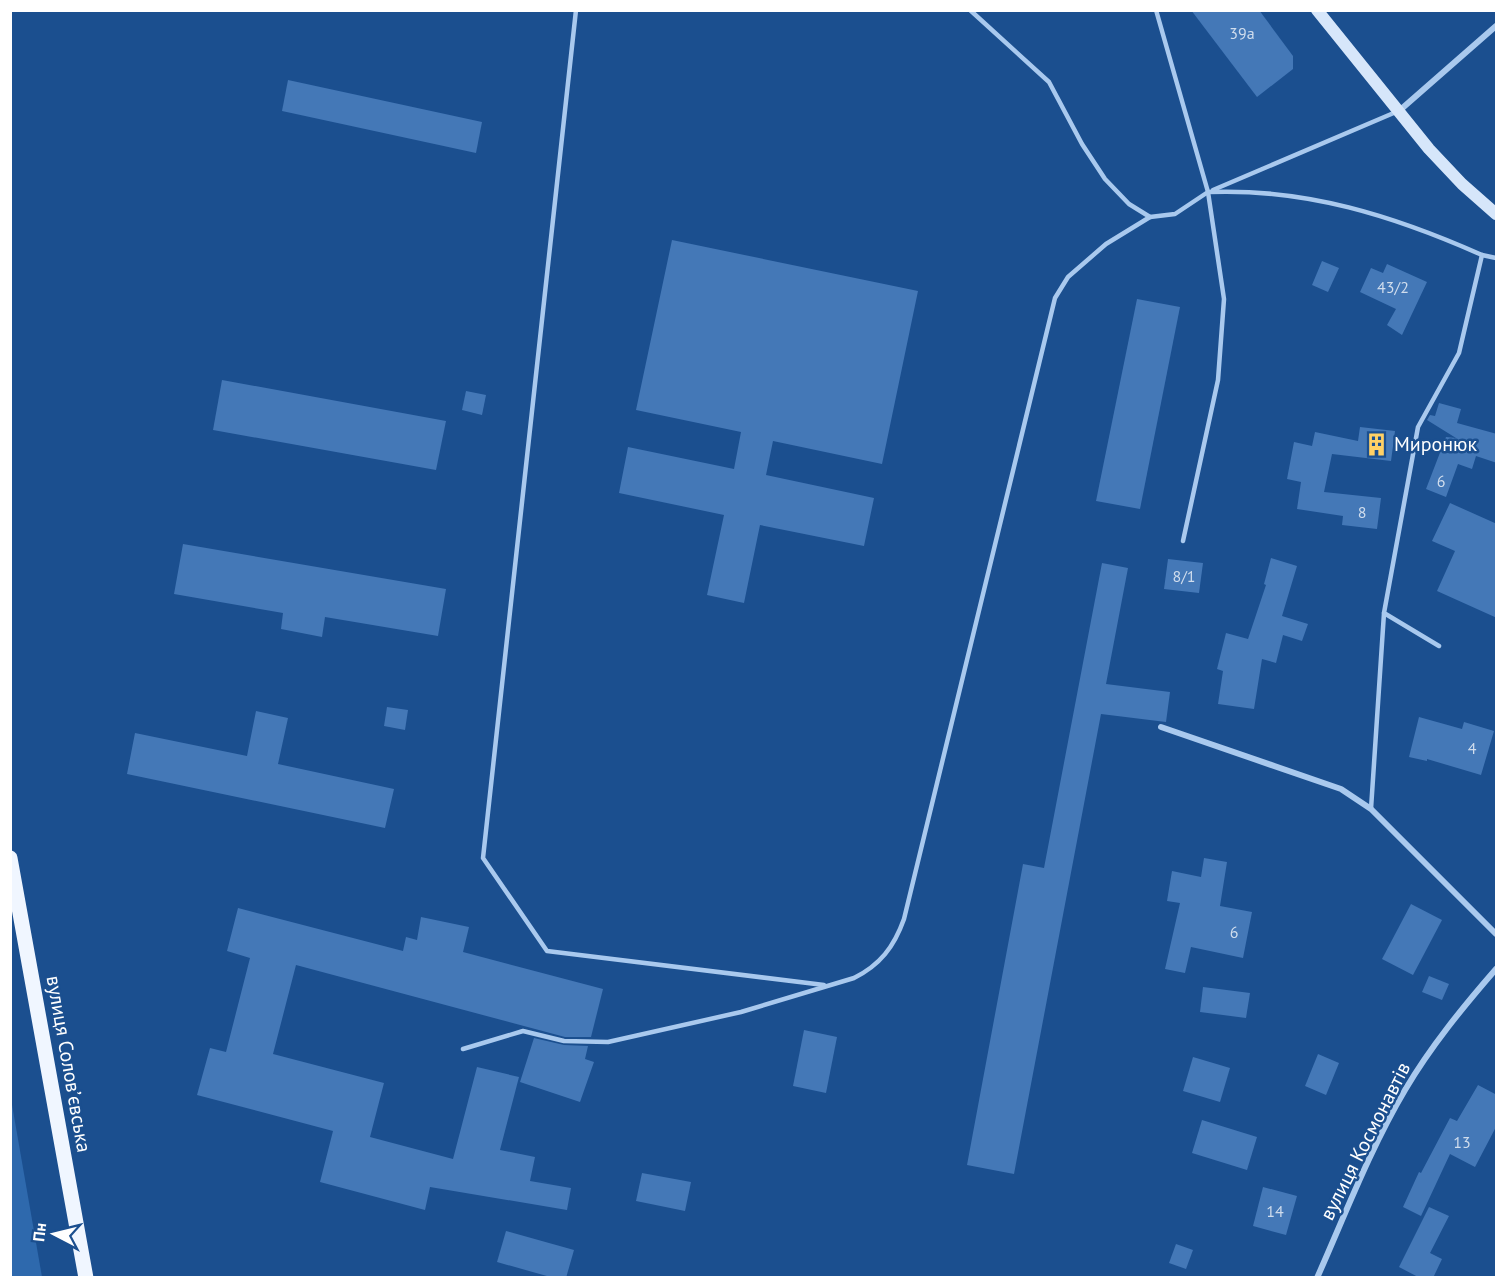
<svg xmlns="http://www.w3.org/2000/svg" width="1507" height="1288" font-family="'PT Sans',sans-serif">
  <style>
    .green { fill: #2e69ad }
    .building { fill: #4478b7 }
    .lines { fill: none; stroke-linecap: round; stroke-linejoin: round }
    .service { stroke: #a9c9ee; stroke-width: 4.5 }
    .minor { stroke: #a9c9ee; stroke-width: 6 }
    .secondary { stroke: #d6e6fa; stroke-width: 12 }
    .primary { stroke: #f0f6ff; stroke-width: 15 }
    .labels { text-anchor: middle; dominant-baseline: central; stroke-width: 5; stroke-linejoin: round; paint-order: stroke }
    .number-label { font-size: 16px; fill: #d0dded }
    .poi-label { font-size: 20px; fill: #fff; stroke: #1b4f8f; text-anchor: start }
    .street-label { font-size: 20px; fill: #fff; stroke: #1b4f8f }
  </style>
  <rect width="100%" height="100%" fill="#1b4f8f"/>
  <path class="green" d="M 11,1099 L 42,1277 L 11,1277 Z"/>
  <g class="building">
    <path d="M 1191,10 L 1259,10 L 1293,56 L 1293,69 L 1257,97 Z"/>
    <path d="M 288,80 L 482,122 L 476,153 L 282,111 Z"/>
    <path d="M 672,240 L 918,291 L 882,464 L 773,441 L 766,475 L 874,498 L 864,546 L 760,525 L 744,603 L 707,595 L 724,515 L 619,493 L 628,447 L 734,469 L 741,432 L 636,410 Z"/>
    <path d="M 1322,261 L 1339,268 L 1328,292 L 1312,285 Z"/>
    <path d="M 1387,264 L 1427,282 L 1402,335 L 1387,325 L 1396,309 L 1360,292 L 1371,268 L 1383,273 Z"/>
    <path d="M 1137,299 L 1180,307 L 1140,509 L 1096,501 Z"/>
    <path d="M 222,380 L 446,421 L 436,470 L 213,430 Z"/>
    <path d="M 466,391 L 486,395 L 482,415 L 462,410 Z"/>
    <path d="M 1439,403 L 1461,409 L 1457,423 L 1497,434 L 1497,463 L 1476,456 L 1472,469 L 1458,464 L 1446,497 L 1426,489 L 1446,437 L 1456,438 L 1427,420 L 1430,415 L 1435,416 Z"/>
    <path d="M 1360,427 L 1395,431 L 1391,461 L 1332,454 L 1324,492 L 1381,498 L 1377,529 L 1342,525 L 1343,516 L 1297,509 L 1301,482 L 1287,479 L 1294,442 L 1312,446 L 1315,432 L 1358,441 Z"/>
    <path d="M 1450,503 L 1497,524 L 1497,618 L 1437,591 L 1455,551 L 1432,541 Z"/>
    <path d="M 183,544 L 446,589 L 438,636 L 325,617 L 322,637 L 281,629 L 283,613 L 174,594 Z"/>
    <path d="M 1271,558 L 1297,566 L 1282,616 L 1308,624 L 1302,641 L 1283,635 L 1276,663 L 1262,659 L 1254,709 L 1218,704 L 1223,671 L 1217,669 L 1226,633 L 1248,639 L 1266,585 L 1264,584 Z"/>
    <path d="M 1168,559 L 1203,563 L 1199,593 L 1164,589 Z"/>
    <path d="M 1102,563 L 1128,568 L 1106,684 L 1170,692 L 1166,722 L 1101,714 L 1014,1174 L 967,1165 L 1023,864 L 1044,868 Z"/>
    <path d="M 387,707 L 408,710 L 405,730 L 384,726 Z"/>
    <path d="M 256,711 L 288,718 L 278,764 L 394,789 L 385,828 L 127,774 L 135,733 L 247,756 Z"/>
    <path d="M 1419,717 L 1462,729 L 1464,722 L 1494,731 L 1481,775 L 1427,759 L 1427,761 L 1409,757 Z"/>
    <path d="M 1204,858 L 1227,862 L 1220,906 L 1252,912 L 1243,958 L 1191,947 L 1185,973 L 1165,969 L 1180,903 L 1167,901 L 1172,871 L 1201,877 Z"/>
    <path d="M 1411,904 L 1442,920 L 1413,975 L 1382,959 Z"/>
    <path d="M 238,908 L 403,951 L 406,937 L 417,940 L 421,917 L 469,927 L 463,952 L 603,989 L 591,1037 L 565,1037 L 296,965 L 273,1054 L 384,1083 L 370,1137 L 453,1159 L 477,1067 L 519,1077 L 500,1150 L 535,1157 L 530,1181 L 571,1188 L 567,1210 L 430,1187 L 425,1210 L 320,1182 L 333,1131 L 197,1095 L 210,1048 L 226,1052 L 250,958 L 227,951 Z"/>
    <path d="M 1429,976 L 1449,984 L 1442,1000 L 1422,992 Z"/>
    <path d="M 1203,987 L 1250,993 L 1246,1018 L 1200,1012 Z"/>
    <path d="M 804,1030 L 837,1037 L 826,1093 L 793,1086 Z"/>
    <path d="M 534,1038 L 564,1045 L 588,1046 L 585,1059 L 594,1062 L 580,1102 L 520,1082 Z"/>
    <path d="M 1318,1054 L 1339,1063 L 1326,1095 L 1305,1086 Z"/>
    <path d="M 1193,1057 L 1230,1068 L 1220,1102 L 1183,1091 Z"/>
    <path d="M 1478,1085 L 1497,1095 L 1497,1125 L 1475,1167 L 1450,1154 L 1421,1216 L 1403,1207 L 1419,1172 L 1421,1173 L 1450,1118 L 1457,1121 Z"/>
    <path d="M 1202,1120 L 1257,1137 L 1247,1170 L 1192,1153 Z"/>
    <path d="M 642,1173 L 691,1182 L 685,1211 L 636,1201 Z"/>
    <path d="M 1263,1187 L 1297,1196 L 1286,1235 L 1253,1226 Z"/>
    <path d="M 1429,1207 L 1449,1216 L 1430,1253 L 1442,1259 L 1433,1278 L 1420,1278 L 1399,1267 Z"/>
    <path d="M 506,1231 L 574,1250 L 566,1278 L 554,1278 L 497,1262 Z"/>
    <path d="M 1176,1244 L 1193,1250 L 1186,1269 L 1169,1263 Z"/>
  </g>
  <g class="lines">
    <g class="service">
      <path d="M 576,10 L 483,858 L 547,951 L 824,985"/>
      <path d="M 970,10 L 1049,82 L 1082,144 L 1105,179 L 1129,204 L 1150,217"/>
      <path d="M 1213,190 L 1396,112"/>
      <path d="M 1208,192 C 1306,188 1394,216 1482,255 L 1496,258"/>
      <path d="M 1183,541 L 1218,380 L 1224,299 L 1208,192"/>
      <path d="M 1439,646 L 1384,613 L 1418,427 L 1459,353 L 1482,255"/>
      <path d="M 1371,809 L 1384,613"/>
      <path d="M 463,1049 L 523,1031 L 564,1041 L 608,1042 L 741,1012 L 854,978 C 880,965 894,947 904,919 L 1055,298 L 1068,277 L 1106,244 L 1150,217 L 1175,214 L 1208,192 L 1156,10"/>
    </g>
    <g class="minor">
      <path d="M 1399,111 L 1496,26"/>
      <path d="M 1161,727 L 1341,789 L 1371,809 L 1496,934"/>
      <path d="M 1317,1278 C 1345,1215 1370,1149 1405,1090 C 1431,1046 1463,1007 1496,969"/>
    </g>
    <path class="secondary" d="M 1317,10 L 1429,149 L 1462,184 L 1496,214"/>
    <path class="primary" d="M 10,858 L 86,1278"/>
  </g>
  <defs>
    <symbol id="building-bare" viewBox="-9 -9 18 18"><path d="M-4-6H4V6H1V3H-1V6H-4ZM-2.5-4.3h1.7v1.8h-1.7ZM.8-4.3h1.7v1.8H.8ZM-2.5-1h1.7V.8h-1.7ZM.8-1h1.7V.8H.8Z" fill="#ffd166" stroke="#1b4f8f" stroke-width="2.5" paint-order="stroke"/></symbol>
  </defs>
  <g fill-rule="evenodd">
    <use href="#building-bare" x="1360" y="428" width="33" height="33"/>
  </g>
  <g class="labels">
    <g class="number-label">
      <text x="1242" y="33">39а</text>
      <text x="1393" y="287">43/2</text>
      <text x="1441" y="481">6</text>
      <text x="1362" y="512">8</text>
      <text x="1184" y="576">8/1</text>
      <text x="1472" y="748">4</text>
      <text x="1234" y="932">6</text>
      <text x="1462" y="1142">13</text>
      <text x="1275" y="1211">14</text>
    </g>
    <g class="poi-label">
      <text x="1394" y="444">Миронюк</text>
    </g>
    <g class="street-label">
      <text transform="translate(69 1064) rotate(80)">вулиця Соловʼєвська</text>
      <text transform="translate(1365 1141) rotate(-63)">вулиця Космонавтів</text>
    </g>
  </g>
  <rect width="1507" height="1288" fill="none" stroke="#ffffff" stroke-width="24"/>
  <g transform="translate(54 1234) rotate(277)" stroke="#1b4f8f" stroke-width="4.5" paint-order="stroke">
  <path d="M0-4.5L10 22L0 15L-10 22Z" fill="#ffffff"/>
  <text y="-9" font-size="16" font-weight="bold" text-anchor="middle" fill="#ffffff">Пн</text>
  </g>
</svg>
